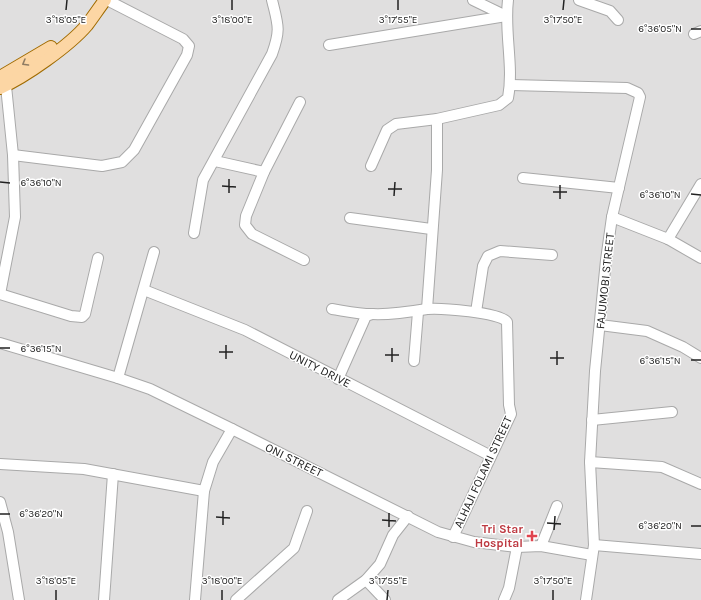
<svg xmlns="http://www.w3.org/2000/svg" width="701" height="600" font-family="Karla,sans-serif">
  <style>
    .residential { fill: #e0dfdf }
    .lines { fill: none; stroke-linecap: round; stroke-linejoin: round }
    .minor-casing { stroke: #a9a9a9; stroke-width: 12 }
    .major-casing { stroke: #a06b00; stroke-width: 14 }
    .minor { stroke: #fff; stroke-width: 10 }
    .major { stroke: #fcd6a4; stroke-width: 12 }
    .oneway { stroke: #8f7c63 }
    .ticks { fill: none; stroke: #222; stroke-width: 1.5 }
    .health-dot { fill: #e0444e; stroke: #fff; stroke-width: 1.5 }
    .labels { text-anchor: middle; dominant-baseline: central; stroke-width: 3; stroke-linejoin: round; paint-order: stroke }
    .street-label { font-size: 12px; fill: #222; stroke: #fff }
    .health-label { font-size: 12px; font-weight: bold; fill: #be3a42; stroke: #fff; text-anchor: end }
    .ticks-label { font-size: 10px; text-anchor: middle; fill: #222; stroke: #fff; stroke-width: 3; stroke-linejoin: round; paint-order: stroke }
  </style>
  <rect width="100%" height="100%" fill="#f2efe9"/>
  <rect class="residential" x="0" y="0" width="701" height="600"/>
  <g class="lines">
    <defs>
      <g id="minor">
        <path d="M 473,0 L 506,16"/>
        <path d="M 579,0 L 610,11 L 618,20"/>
        <path d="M 694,34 L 701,31"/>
        <path d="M 329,45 L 506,16"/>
        <path d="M 511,85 L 627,88 L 638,93 L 640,97 L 612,217 L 606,260 L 595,371 L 590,462 L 594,545 L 586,600"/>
        <path d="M 300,102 L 264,172 L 246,216 L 245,225 L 252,234 L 304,260"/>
        <path d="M 13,155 L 102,166 L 122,162 L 134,150 L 187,55 L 189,46 L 183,39 L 107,0"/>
        <path d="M 215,161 L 264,172"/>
        <path d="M 371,166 L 387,130 L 396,124 L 437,119 L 499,105 L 508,98 C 514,66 504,32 508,0"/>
        <path d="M 523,178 L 619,188"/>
        <path d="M 612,217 L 668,239 L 701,258"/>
        <path d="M 350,218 L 431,229"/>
        <path d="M 194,233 L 203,180 L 272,54 C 281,29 278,25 272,0"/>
        <path d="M 668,239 L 701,184"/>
        <path d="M 144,290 L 245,330 L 491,456"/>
        <path d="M 0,294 L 15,217 L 13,155 L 6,86"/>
        <path d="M 0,294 L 71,316 L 82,317 L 85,314 L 98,258"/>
        <path d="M 332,309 C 345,311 358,314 372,314 C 390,315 409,312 427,309 C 439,308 501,312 507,322 L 509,405 L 511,414 L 453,537"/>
        <path d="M 427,309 L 437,170 L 437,119"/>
        <path d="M 476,312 L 483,266 L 488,256 L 500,251 L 552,255"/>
        <path d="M 600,325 L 647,331 L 683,347 L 701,358"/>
        <path d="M 0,343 L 118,378 L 150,389 L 232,429 L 438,532 L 474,542 L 517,547 L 541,546 L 592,555"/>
        <path d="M 414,361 L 418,312"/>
        <path d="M 118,378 L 154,252"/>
        <path d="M 338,379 L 366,316 L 372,314"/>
        <path d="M 592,420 L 672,412"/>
        <path d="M 590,462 L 662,467 L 701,484"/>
        <path d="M 0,464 L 84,469 L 204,491"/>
        <path d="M 0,502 L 8,532 L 19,600"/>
        <path d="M 594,545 L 701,554"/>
        <path d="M 541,546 L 557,506"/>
        <path d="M 366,580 L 385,600"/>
        <path d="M 104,600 L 113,474"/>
        <path d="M 195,600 L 204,491 L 213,462 L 232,429"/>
        <path d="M 236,600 L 294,548 L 307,511"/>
        <path d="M 338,600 L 366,580 L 380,564 L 393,535 L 408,516"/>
        <path d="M 504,600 L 509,588 L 517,547"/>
      </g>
      <g id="major">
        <path d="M 0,77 L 51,47"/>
        <path d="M 0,88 C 25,77 69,46 87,25 C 93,17 99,8 105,0"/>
      </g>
    </defs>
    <use href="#minor" class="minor-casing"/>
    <use href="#major" class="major-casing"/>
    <use href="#minor" class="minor"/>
    <use href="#major" class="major"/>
  </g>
  <defs><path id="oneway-chevron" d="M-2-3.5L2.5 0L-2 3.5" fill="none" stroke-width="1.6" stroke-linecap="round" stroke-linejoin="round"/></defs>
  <use class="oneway" href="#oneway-chevron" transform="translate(25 63) rotate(150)"/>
  <path class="ticks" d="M 66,10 L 67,0M 232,10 L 232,0M 398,10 L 398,0M 563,10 L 564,0M 691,29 L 701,29M 0,182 L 10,183M 222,186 L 236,187M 388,189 L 402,189M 553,192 L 567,192M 229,193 L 229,179M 691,194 L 701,195M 394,196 L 395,182M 560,199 L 560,185M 0,348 L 10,348M 219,352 L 233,352M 385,355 L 399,355M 550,358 L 564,358M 226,359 L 226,345M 691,360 L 701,360M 392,362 L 392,348M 557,365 L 557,351M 0,514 L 10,514M 216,517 L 230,518M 382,520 L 396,521M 547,523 L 561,524M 223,525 L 223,511M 691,526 L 701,526M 389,527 L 389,513M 554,530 L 555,516M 56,600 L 56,590M 222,600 L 222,590M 387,600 L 388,590M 553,600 L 553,590"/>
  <path class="health-dot" d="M530 530h4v4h4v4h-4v4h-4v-4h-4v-4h4z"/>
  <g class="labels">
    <g class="street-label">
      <text transform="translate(605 281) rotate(-84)">FAJUMOBI STREET</text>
      <text transform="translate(320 369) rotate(27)">UNITY DRIVE</text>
      <text transform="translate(294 460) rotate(26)">ONI STREET</text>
      <text transform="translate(483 472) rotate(-65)">ALHAJI FOLAMI STREET</text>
    </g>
    <g class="health-label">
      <text x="523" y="529">Tri Star<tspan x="523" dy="14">Hospital</tspan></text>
    </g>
  </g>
  <g class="ticks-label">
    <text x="66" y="23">3°18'05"E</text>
    <text x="232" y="23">3°18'00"E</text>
    <text x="398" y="23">3°17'55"E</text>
    <text x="563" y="23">3°17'50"E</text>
    <text x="660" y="32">6°36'05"N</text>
    <text x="41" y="186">6°36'10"N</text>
    <text x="660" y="198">6°36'10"N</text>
    <text x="41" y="352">6°36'15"N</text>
    <text x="660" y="364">6°36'15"N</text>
    <text x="41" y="517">6°36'20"N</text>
    <text x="660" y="529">6°36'20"N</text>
    <text x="56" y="584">3°18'05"E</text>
    <text x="222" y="584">3°18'00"E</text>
    <text x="388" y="584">3°17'55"E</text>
    <text x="553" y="584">3°17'50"E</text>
  </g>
</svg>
